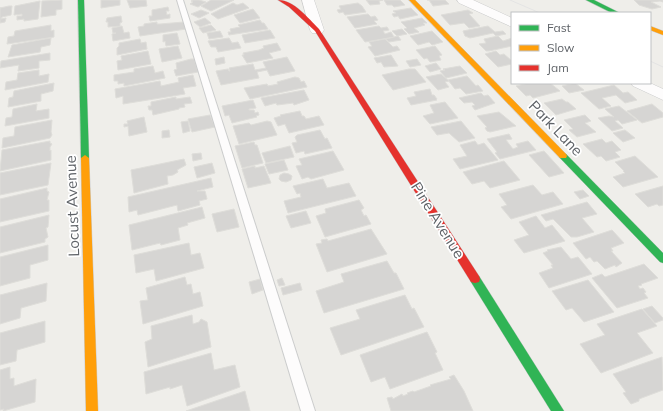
<svg xmlns="http://www.w3.org/2000/svg" width="663" height="411" font-family="Mulish,sans-serif">
  <style>
    .building { fill: #d6d5d3; stroke: #deddd9 }
    .lines { fill: none; stroke-linecap: round; stroke-linejoin: round }
    .lane-casing { stroke: #cbcccc; stroke-width: 2 }
    .street-casing { stroke: #cbcccc; stroke-width: 1 }
    .fast-casing { stroke: #cacacb; stroke-width: 1 }
    .slow-casing { stroke: #cacacb; stroke-width: 1 }
    .jam-casing { stroke: #cacacb; stroke-width: 1 }
    .lane { fill: #fdfcfc; fill-rule: evenodd }
    .street { fill: #fdfcfc; fill-rule: evenodd }
    .fast { fill: #30b455; fill-rule: evenodd }
    .slow { fill: #ff9f0a; fill-rule: evenodd }
    .jam { fill: #e5322d; fill-rule: evenodd }
    .tram { stroke: #e4e4e4; stroke-width: 1 }
    .labels { text-anchor: middle; dominant-baseline: central; stroke-width: 3.5; stroke-linejoin: round; paint-order: stroke }
    .street-label { font-size: 15px; fill: #5f6368; stroke: #fff }
  </style>
  <rect width="100%" height="100%" fill="#efeeea"/>
  <g class="building">
    <path d="M 62,0 L 62,9 L 56,10 L 56,15 L 41,17 L 42,1 Z"/>
    <path d="M 101,0 L 120,0 L 120,5 L 101,8 Z"/>
    <path d="M 127,0 L 146,0 L 147,6 L 130,8 Z"/>
    <path d="M 193,0 L 199,0 L 206,2 L 198,7 L 190,4 L 193,2 L 191,1 Z"/>
    <path d="M 211,0 L 234,0 L 211,11 L 201,6 Z"/>
    <path d="M 366,0 L 383,0 L 379,1 L 380,4 L 370,5 Z"/>
    <path d="M 384,0 L 400,0 L 405,5 L 394,7 L 392,5 L 387,5 Z"/>
    <path d="M 427,0 L 445,0 L 449,4 L 433,6 L 429,0 Z"/>
    <path d="M 634,0 L 663,0 L 663,2 L 660,1 L 651,2 L 661,7 L 652,9 L 639,5 Z"/>
    <path d="M 40,1 L 38,19 L 24,21 L 24,19 L 17,20 L 17,16 L 22,16 L 22,14 L 14,15 L 15,6 Z"/>
    <path d="M 233,3 L 237,5 L 243,3 L 249,8 L 218,19 L 211,14 Z"/>
    <path d="M 358,3 L 362,6 L 366,12 L 345,15 L 343,12 L 339,13 L 337,10 L 341,9 L 339,6 Z"/>
    <path d="M 9,6 L 12,6 L 11,15 L 2,17 L 1,19 L 6,18 L 5,22 L 0,23 L 0,7 L 0,8 Z"/>
    <path d="M 168,7 L 169,11 L 166,11 L 167,15 L 170,14 L 170,18 L 150,21 L 149,16 L 152,16 L 152,10 Z"/>
    <path d="M 411,8 L 418,15 L 400,19 L 398,16 L 394,17 L 392,14 L 396,13 L 393,11 Z"/>
    <path d="M 253,9 L 260,18 L 240,23 L 234,15 Z"/>
    <path d="M 201,10 L 209,13 L 199,18 L 191,14 Z"/>
    <path d="M 468,10 L 473,13 L 469,14 L 480,26 L 469,28 L 464,23 L 450,25 L 441,15 Z"/>
    <path d="M 368,14 L 371,17 L 375,16 L 378,20 L 374,21 L 377,24 L 355,28 L 347,17 Z"/>
    <path d="M 121,16 L 122,22 L 120,23 L 120,26 L 108,27 L 108,22 L 106,22 L 107,18 Z"/>
    <path d="M 205,18 L 211,23 L 200,27 L 194,22 Z"/>
    <path d="M 422,18 L 427,23 L 423,23 L 425,25 L 414,28 L 419,32 L 409,34 L 404,29 L 407,28 L 401,22 Z"/>
    <path d="M 260,20 L 262,23 L 264,23 L 268,29 L 229,35 L 228,32 L 231,32 L 230,29 L 240,27 L 238,25 Z"/>
    <path d="M 157,22 L 157,24 L 160,24 L 184,22 L 186,29 L 140,36 L 138,27 L 144,26 L 144,24 Z"/>
    <path d="M 51,25 L 51,31 L 54,30 L 54,37 L 7,44 L 8,37 L 14,36 L 15,31 Z"/>
    <path d="M 211,25 L 216,30 L 203,33 L 199,28 Z"/>
    <path d="M 122,26 L 124,33 L 129,32 L 130,38 L 113,41 L 112,34 L 116,33 L 113,33 L 112,28 Z"/>
    <path d="M 379,26 L 381,28 L 387,27 L 389,30 L 383,31 L 385,34 L 391,32 L 394,37 L 365,42 L 356,30 Z"/>
    <path d="M 488,26 L 495,32 L 503,31 L 506,34 L 496,36 L 493,33 L 470,38 L 465,36 L 463,31 Z"/>
    <path d="M 402,29 L 407,34 L 397,36 L 392,31 Z"/>
    <path d="M 270,30 L 275,38 L 245,43 L 242,35 Z"/>
    <path d="M 220,31 L 223,37 L 209,39 L 207,33 Z"/>
    <path d="M 432,31 L 443,42 L 432,45 L 429,42 L 418,45 L 410,36 Z"/>
    <path d="M 177,33 L 180,44 L 166,46 L 165,41 L 163,42 L 163,35 Z"/>
    <path d="M 398,36 L 401,40 L 389,42 L 386,39 Z"/>
    <path d="M 498,36 L 503,41 L 512,38 L 512,46 L 489,51 L 486,51 L 479,44 L 486,43 L 484,39 Z"/>
    <path d="M 51,38 L 50,45 L 41,47 L 40,52 L 8,57 L 12,45 Z"/>
    <path d="M 229,38 L 232,43 L 238,42 L 241,48 L 218,52 L 216,47 L 211,47 L 208,41 Z"/>
    <path d="M 140,39 L 141,43 L 146,42 L 147,49 L 117,55 L 117,48 L 119,46 L 119,43 Z"/>
    <path d="M 385,39 L 393,47 L 397,46 L 400,50 L 375,56 L 368,47 L 372,46 L 369,42 Z"/>
    <path d="M 277,43 L 281,50 L 269,53 L 273,58 L 247,63 L 242,55 L 244,55 L 243,53 L 259,50 L 264,48 L 263,46 Z"/>
    <path d="M 178,46 L 182,58 L 162,62 L 159,49 Z"/>
    <path d="M 435,46 L 442,55 L 439,56 L 441,60 L 430,62 L 427,58 L 424,59 L 416,50 Z"/>
    <path d="M 148,51 L 151,64 L 118,70 L 117,61 L 122,60 L 121,56 Z"/>
    <path d="M 496,51 L 500,55 L 504,54 L 512,61 L 512,64 L 498,67 L 485,54 Z"/>
    <path d="M 50,53 L 50,60 L 39,61 L 39,68 L 18,71 L 19,65 L 0,68 L 1,61 Z"/>
    <path d="M 391,55 L 398,66 L 384,67 L 381,62 L 377,63 L 374,58 Z"/>
    <path d="M 224,57 L 225,63 L 216,65 L 215,59 Z"/>
    <path d="M 287,57 L 295,71 L 270,76 L 267,70 L 257,72 L 259,78 L 221,85 L 216,71 L 228,69 L 229,71 L 230,71 L 229,68 L 253,64 L 255,70 L 266,68 L 263,62 Z"/>
    <path d="M 191,59 L 194,59 L 198,72 L 176,76 L 174,70 L 177,69 L 176,63 Z"/>
    <path d="M 417,59 L 421,65 L 410,67 L 406,61 Z"/>
    <path d="M 436,63 L 441,69 L 430,72 L 425,66 Z"/>
    <path d="M 153,66 L 155,73 L 163,71 L 165,78 L 124,86 L 124,83 L 118,84 L 118,81 L 114,81 L 114,75 L 134,72 L 134,69 Z"/>
    <path d="M 460,66 L 467,73 L 446,78 L 440,71 L 445,70 L 443,69 Z"/>
    <path d="M 409,69 L 415,69 L 426,82 L 393,90 L 382,75 Z"/>
    <path d="M 39,70 L 39,76 L 49,74 L 48,82 L 5,90 L 6,82 L 17,80 L 18,73 Z"/>
    <path d="M 441,74 L 449,81 L 445,82 L 449,87 L 438,90 L 426,77 Z"/>
    <path d="M 193,75 L 196,86 L 183,88 L 185,94 L 123,104 L 123,96 L 116,98 L 115,89 L 160,81 L 161,86 L 179,82 L 178,78 Z"/>
    <path d="M 467,76 L 476,86 L 478,85 L 483,91 L 466,94 L 460,88 L 455,89 L 448,80 Z"/>
    <path d="M 295,77 L 299,78 L 301,82 L 304,81 L 307,87 L 250,99 L 244,88 L 267,84 L 268,86 L 278,84 L 277,82 Z"/>
    <path d="M 54,83 L 53,91 L 41,94 L 41,101 L 8,107 L 9,98 L 13,97 L 14,91 Z"/>
    <path d="M 529,83 L 550,83 L 560,91 L 533,98 L 530,95 L 526,96 L 516,86 Z"/>
    <path d="M 575,83 L 584,90 L 569,93 L 562,86 Z"/>
    <path d="M 614,85 L 623,93 L 628,92 L 637,100 L 625,103 L 616,95 L 602,98 L 611,106 L 599,109 L 581,93 Z"/>
    <path d="M 430,89 L 432,95 L 434,95 L 437,99 L 436,99 L 437,100 L 411,105 L 407,98 L 416,96 L 414,92 Z"/>
    <path d="M 304,90 L 309,100 L 294,105 L 293,103 L 277,105 L 276,103 L 265,106 L 261,98 Z"/>
    <path d="M 481,93 L 484,96 L 488,95 L 495,103 L 475,110 L 472,106 L 475,105 L 472,102 L 464,103 L 459,98 Z"/>
    <path d="M 176,97 L 176,99 L 190,97 L 192,103 L 184,104 L 185,107 L 179,108 L 179,109 L 153,115 L 152,110 L 149,110 L 148,106 L 151,106 L 151,102 Z"/>
    <path d="M 562,99 L 566,102 L 568,102 L 576,109 L 556,115 L 544,103 Z"/>
    <path d="M 253,100 L 256,108 L 249,109 L 249,110 L 254,110 L 255,113 L 258,112 L 259,115 L 256,116 L 257,117 L 232,123 L 229,115 L 225,116 L 222,106 Z"/>
    <path d="M 445,102 L 458,118 L 430,124 L 423,116 L 434,113 L 430,105 Z"/>
    <path d="M 37,104 L 36,111 L 49,109 L 49,118 L 5,126 L 6,118 L 12,117 L 13,109 Z"/>
    <path d="M 652,104 L 663,113 L 663,117 L 642,123 L 627,111 Z"/>
    <path d="M 619,106 L 637,120 L 622,124 L 618,120 L 615,121 L 623,128 L 612,131 L 598,118 L 609,116 L 614,117 L 605,109 Z"/>
    <path d="M 300,111 L 302,116 L 304,116 L 306,119 L 319,116 L 324,125 L 289,133 L 285,124 L 278,126 L 274,118 L 281,116 L 280,115 Z"/>
    <path d="M 499,112 L 516,126 L 490,132 L 487,131 L 485,128 L 487,127 L 477,116 Z"/>
    <path d="M 210,115 L 215,127 L 192,132 L 188,119 Z"/>
    <path d="M 585,115 L 591,121 L 585,123 L 596,132 L 577,137 L 569,130 L 573,129 L 564,120 Z"/>
    <path d="M 144,117 L 147,132 L 129,136 L 128,126 L 124,127 L 124,124 L 128,124 L 127,121 Z"/>
    <path d="M 52,120 L 51,132 L 52,135 L 50,138 L 2,148 L 3,138 L 14,136 L 15,127 Z"/>
    <path d="M 188,121 L 190,131 L 183,133 L 181,122 Z"/>
    <path d="M 267,121 L 271,122 L 277,135 L 239,144 L 233,126 L 249,123 L 251,125 Z"/>
    <path d="M 461,121 L 475,138 L 459,142 L 449,133 L 437,135 L 431,127 Z"/>
    <path d="M 169,130 L 170,137 L 162,138 L 162,131 Z"/>
    <path d="M 320,130 L 325,139 L 327,138 L 332,148 L 305,154 L 304,151 L 296,153 L 292,143 L 297,142 L 295,137 L 297,135 Z"/>
    <path d="M 625,130 L 635,138 L 623,142 L 613,133 Z"/>
    <path d="M 509,134 L 512,139 L 506,140 L 513,149 L 518,147 L 516,144 L 528,141 L 536,150 L 500,159 L 495,153 L 497,152 L 487,139 Z"/>
    <path d="M 602,139 L 606,143 L 612,141 L 621,150 L 615,152 L 620,157 L 606,161 L 601,156 L 597,157 L 583,144 Z"/>
    <path d="M 50,141 L 50,143 L 52,144 L 50,147 L 50,151 L 51,150 L 51,160 L 0,171 L 2,150 Z"/>
    <path d="M 475,141 L 478,145 L 484,143 L 498,160 L 460,169 L 453,159 L 467,156 L 460,145 Z"/>
    <path d="M 254,142 L 255,145 L 257,145 L 263,163 L 242,168 L 235,146 Z"/>
    <path d="M 290,146 L 294,157 L 266,163 L 262,153 Z"/>
    <path d="M 333,151 L 344,170 L 311,179 L 308,177 L 302,179 L 296,166 L 302,165 L 299,159 Z"/>
    <path d="M 544,151 L 564,173 L 549,177 L 529,155 Z"/>
    <path d="M 201,153 L 202,159 L 193,161 L 192,154 Z"/>
    <path d="M 635,156 L 658,177 L 623,187 L 613,177 L 625,173 L 623,171 L 624,171 L 615,162 Z"/>
    <path d="M 184,159 L 186,165 L 177,170 L 178,172 L 173,175 L 167,176 L 168,184 L 134,193 L 131,170 Z"/>
    <path d="M 284,160 L 288,170 L 269,174 L 265,164 Z"/>
    <path d="M 504,161 L 520,180 L 490,188 L 484,181 L 472,184 L 463,172 Z"/>
    <path d="M 51,163 L 48,185 L 0,195 L 0,173 Z"/>
    <path d="M 212,163 L 215,173 L 197,178 L 194,167 Z"/>
    <path d="M 255,166 L 255,168 L 264,166 L 271,183 L 248,188 L 242,169 Z"/>
    <path d="M 284,173 L 289,174 L 292,176 L 291,180 L 286,182 L 281,181 L 279,179 L 280,175 Z"/>
    <path d="M 211,178 L 213,187 L 197,191 L 205,191 L 207,199 L 199,201 L 200,205 L 178,211 L 177,205 L 138,215 L 137,210 L 129,212 L 128,197 Z"/>
    <path d="M 323,179 L 327,188 L 349,183 L 356,196 L 288,213 L 284,201 L 301,197 L 300,193 L 297,194 L 293,186 Z"/>
    <path d="M 533,185 L 542,195 L 553,192 L 563,204 L 511,219 L 501,207 L 507,205 L 499,194 Z"/>
    <path d="M 663,186 L 663,205 L 659,206 L 657,204 L 648,207 L 635,194 Z"/>
    <path d="M 47,188 L 47,191 L 49,192 L 47,200 L 49,200 L 49,211 L 0,222 L 0,199 Z"/>
    <path d="M 583,190 L 589,196 L 580,199 L 574,192 Z"/>
    <path d="M 359,200 L 364,208 L 361,210 L 364,216 L 366,215 L 371,224 L 325,237 L 316,216 L 326,213 L 325,209 Z"/>
    <path d="M 587,202 L 597,214 L 582,218 L 594,232 L 577,237 L 571,237 L 553,219 L 546,221 L 541,215 Z"/>
    <path d="M 202,207 L 205,218 L 187,223 L 188,225 L 178,228 L 180,240 L 161,245 L 160,243 L 132,250 L 129,225 Z"/>
    <path d="M 234,209 L 239,227 L 217,232 L 212,214 Z"/>
    <path d="M 306,211 L 311,223 L 291,228 L 286,216 Z"/>
    <path d="M 49,215 L 48,227 L 46,228 L 48,237 L 45,239 L 45,242 L 0,253 L 0,227 Z"/>
    <path d="M 536,216 L 545,228 L 552,225 L 565,241 L 524,253 L 514,240 L 529,235 L 519,222 Z"/>
    <path d="M 371,229 L 387,254 L 327,272 L 316,244 L 322,243 L 321,240 L 327,239 L 328,241 Z"/>
    <path d="M 612,230 L 624,243 L 611,248 L 613,251 L 611,251 L 622,263 L 616,267 L 615,265 L 605,269 L 597,261 L 594,262 L 590,257 L 586,259 L 573,243 Z"/>
    <path d="M 189,243 L 191,255 L 200,253 L 204,268 L 156,281 L 154,269 L 136,273 L 134,255 Z"/>
    <path d="M 48,245 L 48,260 L 30,265 L 30,278 L 0,286 L 0,257 Z"/>
    <path d="M 561,247 L 571,259 L 578,257 L 592,274 L 549,288 L 539,273 L 553,268 L 551,265 L 553,265 L 543,253 L 548,251 L 547,250 Z"/>
    <path d="M 387,261 L 394,273 L 396,273 L 404,289 L 324,313 L 316,291 L 344,282 L 341,274 Z"/>
    <path d="M 644,264 L 658,278 L 641,284 L 642,285 L 638,286 L 640,289 L 643,288 L 646,292 L 644,293 L 648,298 L 617,308 L 592,278 L 602,274 L 605,277 Z"/>
    <path d="M 185,277 L 187,285 L 191,284 L 193,294 L 200,292 L 203,306 L 143,324 L 140,301 L 148,300 L 146,288 Z"/>
    <path d="M 282,278 L 285,285 L 279,286 L 277,280 Z"/>
    <path d="M 260,279 L 263,290 L 252,294 L 249,282 Z"/>
    <path d="M 588,280 L 614,312 L 584,322 L 572,308 L 566,310 L 552,291 Z"/>
    <path d="M 47,283 L 46,301 L 21,308 L 20,318 L 0,324 L 0,295 Z"/>
    <path d="M 300,283 L 302,290 L 283,295 L 281,288 Z"/>
    <path d="M 405,295 L 412,309 L 414,308 L 424,327 L 341,355 L 330,328 L 360,319 L 356,310 Z"/>
    <path d="M 652,306 L 663,318 L 663,320 L 655,323 L 643,309 Z"/>
    <path d="M 642,309 L 657,326 L 637,333 L 653,353 L 601,373 L 580,344 L 605,335 L 597,324 Z"/>
    <path d="M 192,315 L 193,324 L 199,322 L 201,319 L 207,322 L 211,347 L 148,367 L 145,342 L 152,339 L 151,326 Z"/>
    <path d="M 45,321 L 45,342 L 17,350 L 16,361 L 0,365 L 0,333 Z"/>
    <path d="M 427,332 L 437,352 L 435,353 L 443,370 L 390,389 L 385,377 L 371,382 L 360,355 Z"/>
    <path d="M 211,353 L 214,370 L 235,365 L 240,387 L 187,406 L 182,385 L 170,389 L 170,387 L 146,394 L 144,372 Z"/>
    <path d="M 662,357 L 663,390 L 639,399 L 639,401 L 631,404 L 623,393 L 626,392 L 613,374 Z"/>
    <path d="M 10,367 L 10,379 L 14,378 L 14,386 L 36,379 L 35,402 L 3,411 L 4,409 L 0,410 L 0,370 Z"/>
    <path d="M 454,375 L 464,391 L 473,411 L 391,411 L 387,398 L 392,397 L 393,399 L 402,394 L 403,396 L 408,394 L 407,393 L 413,391 L 414,392 L 431,386 L 430,385 L 451,379 L 449,377 Z"/>
    <path d="M 245,391 L 250,411 L 186,411 Z"/>
  </g>
  <g class="lines">
    <defs>
      <path id="lane" d="M 177,0 L 183,0 L 315,411 L 301,411 Z"/>
      <g id="street">
        <path d="M 302,0 L 314,0 L 324,30 L 322,33 L 312,33 L 310,30 Z"/>
        <path d="M 457,0 L 473,0 L 512,18 L 512,27 L 459,3 Z"/>
        <path d="M 631,83 L 650,83 L 663,89 L 663,100 L 633,86 Z"/>
      </g>
      <g id="fast">
        <path d="M 78,0 L 84,0 L 89,158 L 85,161 L 81,158 Z"/>
        <path d="M 586,0 L 594,0 L 620,13 L 612,13 Z"/>
        <path d="M 563,153 L 566,154 L 663,253 L 663,263 L 660,262 L 560,158 L 559,156 L 560,154 Z"/>
        <path d="M 475,275 L 479,276 L 564,411 L 551,411 L 471,282 L 470,279 L 471,276 Z"/>
      </g>
      <g id="slow">
        <path d="M 409,0 L 415,0 L 566,154 L 567,156 L 566,158 L 560,158 Z"/>
        <path d="M 650,26 L 663,31 L 663,35 L 650,30 Z"/>
        <path d="M 85,155 L 89,158 L 98,411 L 86,411 L 81,158 Z"/>
      </g>
      <path id="jam" d="M 278,0 C 294,0 308,18 319,29 L 479,276 L 480,279 L 479,282 L 475,283 L 471,282 L 315,31 L 289,7 Z"/>
    </defs>
    <use href="#lane" class="lane-casing"/>
    <use href="#street" class="street-casing"/>
    <use href="#fast" class="fast-casing"/>
    <use href="#slow" class="slow-casing"/>
    <use href="#jam" class="jam-casing"/>
    <use href="#lane" class="lane"/>
    <use href="#street" class="street"/>
    <use href="#fast" class="fast"/>
    <use href="#slow" class="slow"/>
    <use href="#jam" class="jam"/>
    <g class="tram">
      <path d="M 510,0 L 540,13"/>
      <path d="M 650,61 L 663,67"/>
    </g>
  </g>
  <g class="labels">
    <g class="street-label">
      <text transform="translate(556 128) rotate(46)">Park Lane</text>
      <text transform="translate(72 206) rotate(-92)">Locust Avenue</text>
      <text transform="translate(438 220) rotate(58)">Pine Avenue</text>
    </g>
  </g>
  <rect x="511" y="12" width="140" height="72" fill="#ffffff" stroke="#bfc1c3"/>
  <rect x="519" y="25" width="20" height="6" fill="#30b455" stroke="#bfc1c3"/>
  <text x="547" y="32" font-size="12" fill="#5f6368">Fast</text>
  <rect x="519" y="45" width="20" height="6" fill="#ff9f0a" stroke="#bfc1c3"/>
  <text x="547" y="52" font-size="12" fill="#5f6368">Slow</text>
  <rect x="519" y="65" width="20" height="6" fill="#e5322d" stroke="#bfc1c3"/>
  <text x="547" y="72" font-size="12" fill="#5f6368">Jam</text>
</svg>
